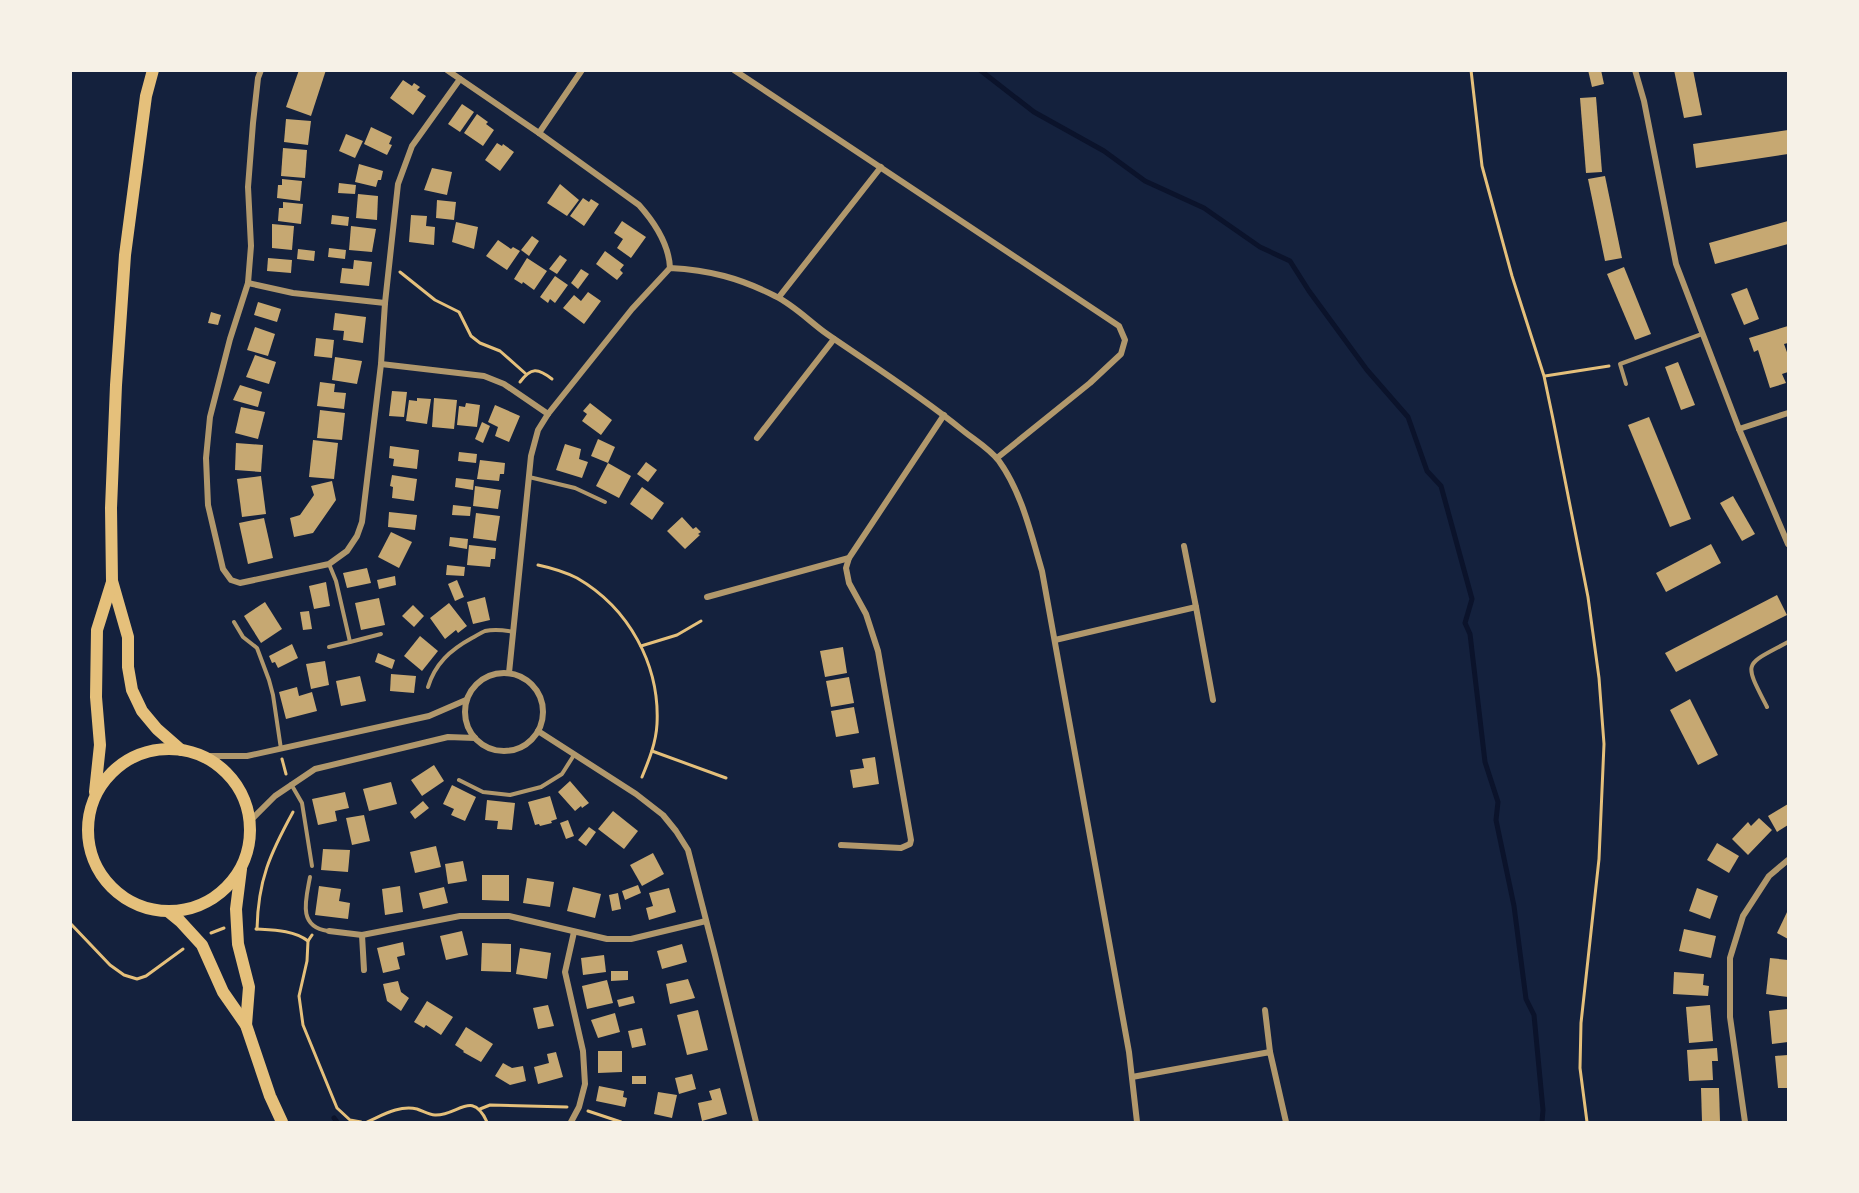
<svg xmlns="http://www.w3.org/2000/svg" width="1859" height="1193" font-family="'Golos Text',sans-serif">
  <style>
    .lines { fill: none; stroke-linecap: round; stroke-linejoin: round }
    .stream { stroke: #0b132b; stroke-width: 5 }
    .building { fill: #c6a872 }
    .path { stroke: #e5c07b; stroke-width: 3 }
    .service { stroke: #b1986c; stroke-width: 4 }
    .minor { stroke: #b1986c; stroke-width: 6 }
    .trunk { stroke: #e5c07b; stroke-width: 12 }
  </style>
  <rect width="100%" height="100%" fill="#14213d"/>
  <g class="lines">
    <g class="stream">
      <path d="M 980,70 L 1034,112 L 1104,151 L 1145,181 L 1204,208 L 1260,247 L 1290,261 L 1309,291 L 1367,370 L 1408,417 L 1427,471 L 1441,486 L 1472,599 L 1465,623 L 1470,634 L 1485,762 L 1498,802 L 1496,820 L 1514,906 L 1526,999 L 1534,1015 L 1543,1110 L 1542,1122"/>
      <path d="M 334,1118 L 337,1122"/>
    </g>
  </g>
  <g class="building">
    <path d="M 299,70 L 326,70 L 311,116 L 286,107 Z"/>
    <path d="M 1588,70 L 1601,70 L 1604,84 L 1592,87 Z"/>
    <path d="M 1674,70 L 1693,70 L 1702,115 L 1684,118 Z"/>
    <path d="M 403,80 L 412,86 L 414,83 L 420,87 L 417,90 L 426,96 L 413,115 L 390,98 Z"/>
    <path d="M 1596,97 L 1602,172 L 1586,173 L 1580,98 Z"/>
    <path d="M 462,104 L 474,112 L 460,132 L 448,124 Z"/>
    <path d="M 477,114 L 488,122 L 486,124 L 494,130 L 483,146 L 464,133 Z"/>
    <path d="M 286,119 L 311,121 L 308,145 L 284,142 Z"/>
    <path d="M 371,127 L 392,137 L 389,144 L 392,145 L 387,155 L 364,144 Z"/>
    <path d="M 1788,130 L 1788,154 L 1696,168 L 1693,144 Z"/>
    <path d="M 346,134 L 363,141 L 355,158 L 339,151 Z"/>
    <path d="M 497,143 L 502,146 L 503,144 L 514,152 L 500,171 L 485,160 Z"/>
    <path d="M 283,148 L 307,150 L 305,178 L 281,176 Z"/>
    <path d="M 359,164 L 383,171 L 381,180 L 378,180 L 376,187 L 355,182 Z"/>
    <path d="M 432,168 L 452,172 L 447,195 L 424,190 Z"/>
    <path d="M 1605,176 L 1622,258 L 1605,261 L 1588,179 Z"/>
    <path d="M 282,179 L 302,181 L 300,201 L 277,198 L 278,185 L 282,185 Z"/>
    <path d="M 339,183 L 356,185 L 355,194 L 338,193 Z"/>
    <path d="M 560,184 L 579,200 L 567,216 L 547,203 Z"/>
    <path d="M 358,194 L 378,196 L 377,220 L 356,218 Z"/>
    <path d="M 583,198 L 589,202 L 591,199 L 599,204 L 584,226 L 570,216 Z"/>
    <path d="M 437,200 L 456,202 L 454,220 L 436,218 Z"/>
    <path d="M 283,202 L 303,204 L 301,224 L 278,221 L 279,208 L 283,208 Z"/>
    <path d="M 332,215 L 349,217 L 348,226 L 331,224 Z"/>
    <path d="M 411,215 L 427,216 L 426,226 L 435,227 L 434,245 L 409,242 Z"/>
    <path d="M 622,221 L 646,237 L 631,258 L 617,248 L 623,239 L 614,233 Z"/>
    <path d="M 1788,221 L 1788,244 L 1715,264 L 1709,243 Z"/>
    <path d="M 456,222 L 478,227 L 474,249 L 452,242 Z"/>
    <path d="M 272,224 L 294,226 L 292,250 L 272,248 Z"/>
    <path d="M 351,226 L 376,229 L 372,252 L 349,250 Z"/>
    <path d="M 532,236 L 539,241 L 529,256 L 521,250 Z"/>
    <path d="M 498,240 L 511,249 L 513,247 L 520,251 L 507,270 L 486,256 Z"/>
    <path d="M 329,248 L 346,250 L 345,259 L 328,257 Z"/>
    <path d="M 298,249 L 315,251 L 314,261 L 297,259 Z"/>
    <path d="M 605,251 L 624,265 L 620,270 L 623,273 L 617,280 L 596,264 Z"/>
    <path d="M 560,255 L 567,260 L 557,274 L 549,269 Z"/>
    <path d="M 268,258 L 292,260 L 291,273 L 267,271 Z"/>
    <path d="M 527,258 L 547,271 L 534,290 L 523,282 L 522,284 L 514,279 Z"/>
    <path d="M 354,260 L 372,262 L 369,286 L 340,283 L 342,268 L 353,269 Z"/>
    <path d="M 1624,267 L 1651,334 L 1635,340 L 1607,274 Z"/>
    <path d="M 581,269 L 589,274 L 578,289 L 571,283 Z"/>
    <path d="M 555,276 L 568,285 L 555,303 L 550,299 L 548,303 L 540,297 Z"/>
    <path d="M 1747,288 L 1759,319 L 1744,325 L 1731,294 Z"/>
    <path d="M 588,292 L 601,301 L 584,324 L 563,308 L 574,295 L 581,301 Z"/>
    <path d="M 258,302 L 281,309 L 277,322 L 254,315 Z"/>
    <path d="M 211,312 L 221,315 L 218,325 L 208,323 Z"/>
    <path d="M 335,313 L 366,317 L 363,343 L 343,340 L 344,331 L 333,330 Z"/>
    <path d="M 1788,326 L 1788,343 L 1784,344 L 1788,355 L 1788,372 L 1782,374 L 1786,383 L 1770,388 L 1758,350 L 1754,352 L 1749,338 Z"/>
    <path d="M 255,327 L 275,334 L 268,356 L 247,350 Z"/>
    <path d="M 316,338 L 334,340 L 332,358 L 314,356 Z"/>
    <path d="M 255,355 L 276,362 L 269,384 L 246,377 Z"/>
    <path d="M 335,357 L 362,361 L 357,384 L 332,380 Z"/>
    <path d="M 1678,362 L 1695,405 L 1681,410 L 1665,367 Z"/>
    <path d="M 320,382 L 335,384 L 334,392 L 346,393 L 344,409 L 317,406 Z"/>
    <path d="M 240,385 L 262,392 L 258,407 L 233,400 Z"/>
    <path d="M 392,391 L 407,392 L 404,417 L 389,416 Z"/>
    <path d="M 417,398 L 431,399 L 427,424 L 406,421 L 409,400 L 417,401 Z"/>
    <path d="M 434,398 L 457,400 L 454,429 L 432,427 Z"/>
    <path d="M 466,403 L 480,405 L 477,427 L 457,425 L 459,406 L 465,407 Z"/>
    <path d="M 590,403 L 612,420 L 601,435 L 582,421 L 587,414 L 583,411 Z"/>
    <path d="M 495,405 L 520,416 L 509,442 L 495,436 L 498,427 L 488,422 Z"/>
    <path d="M 241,407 L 265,412 L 258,439 L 235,433 Z"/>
    <path d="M 320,410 L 345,413 L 342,440 L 317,438 Z"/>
    <path d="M 1649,417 L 1691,519 L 1670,527 L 1628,425 Z"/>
    <path d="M 482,422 L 490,426 L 483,443 L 475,439 Z"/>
    <path d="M 598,439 L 615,447 L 608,463 L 591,456 Z"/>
    <path d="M 313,440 L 338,443 L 334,479 L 309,477 Z"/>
    <path d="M 236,443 L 263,445 L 261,472 L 235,470 Z"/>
    <path d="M 565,444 L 581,449 L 579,459 L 588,462 L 582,478 L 556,470 Z"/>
    <path d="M 390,446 L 419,450 L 417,469 L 393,466 L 394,459 L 389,458 Z"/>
    <path d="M 459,452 L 477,454 L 476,463 L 458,461 Z"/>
    <path d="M 480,460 L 505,463 L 504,474 L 500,474 L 499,481 L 477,479 Z"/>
    <path d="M 646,462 L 657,470 L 648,482 L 637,474 Z"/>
    <path d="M 608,463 L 631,476 L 619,498 L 596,486 Z"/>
    <path d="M 392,475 L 417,479 L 414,501 L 392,498 L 393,487 L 390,486 Z"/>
    <path d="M 261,476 L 266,514 L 242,517 L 237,479 Z"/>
    <path d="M 456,478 L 474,480 L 473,490 L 455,487 Z"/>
    <path d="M 332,481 L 336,500 L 313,533 L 294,537 L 290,518 L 300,515 L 314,495 L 311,486 Z"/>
    <path d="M 475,486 L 501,490 L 498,509 L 473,506 Z"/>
    <path d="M 642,487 L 664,503 L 652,520 L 630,504 Z"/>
    <path d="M 1733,496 L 1755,534 L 1742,541 L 1720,503 Z"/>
    <path d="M 453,505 L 471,507 L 470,516 L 452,515 Z"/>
    <path d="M 389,512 L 417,515 L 415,530 L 388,527 Z"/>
    <path d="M 476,513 L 500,516 L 496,541 L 473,538 Z"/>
    <path d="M 682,517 L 693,529 L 696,527 L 701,532 L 698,534 L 700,535 L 685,549 L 667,531 Z"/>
    <path d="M 264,518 L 273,558 L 248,564 L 239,523 Z"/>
    <path d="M 391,532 L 412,542 L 399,568 L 378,557 Z"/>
    <path d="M 450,537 L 468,539 L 467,549 L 449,546 Z"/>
    <path d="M 1711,544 L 1721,563 L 1666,592 L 1656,573 Z"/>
    <path d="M 469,545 L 496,548 L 495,559 L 491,559 L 490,567 L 467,565 Z"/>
    <path d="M 447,565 L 465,567 L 464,576 L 446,575 Z"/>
    <path d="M 367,568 L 371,583 L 347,588 L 343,573 Z"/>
    <path d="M 395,576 L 396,585 L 379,589 L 377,580 Z"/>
    <path d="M 457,580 L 464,597 L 455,601 L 448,584 Z"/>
    <path d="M 326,582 L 330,606 L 314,609 L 309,586 Z"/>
    <path d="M 1777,595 L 1787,615 L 1676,672 L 1665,653 Z"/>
    <path d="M 485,597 L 490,620 L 473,624 L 467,602 Z"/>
    <path d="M 379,598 L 385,625 L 361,630 L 355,603 Z"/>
    <path d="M 265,602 L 282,629 L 261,643 L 244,616 Z"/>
    <path d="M 449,603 L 467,626 L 458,633 L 456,630 L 445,639 L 430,618 Z"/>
    <path d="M 413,605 L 424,616 L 414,627 L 402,616 Z"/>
    <path d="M 309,611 L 312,629 L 303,630 L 300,612 Z"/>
    <path d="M 420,636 L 438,651 L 422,671 L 404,656 Z"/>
    <path d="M 292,644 L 298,658 L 278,668 L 275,662 L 272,663 L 269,656 Z"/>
    <path d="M 843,647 L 847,673 L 825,677 L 820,651 Z"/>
    <path d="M 378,653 L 395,660 L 392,669 L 375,662 Z"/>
    <path d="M 325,661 L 329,685 L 311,689 L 306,664 Z"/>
    <path d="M 391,674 L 416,676 L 414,693 L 390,691 Z"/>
    <path d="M 360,676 L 366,701 L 341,706 L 336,681 Z"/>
    <path d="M 849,677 L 854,703 L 831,707 L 826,681 Z"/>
    <path d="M 297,687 L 299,696 L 312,692 L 317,711 L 286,719 L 279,692 Z"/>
    <path d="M 1690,699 L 1718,755 L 1698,765 L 1670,710 Z"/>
    <path d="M 854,707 L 859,733 L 836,737 L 831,711 Z"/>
    <path d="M 875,757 L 879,784 L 853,788 L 850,770 L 864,768 L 862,759 Z"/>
    <path d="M 434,765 L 444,781 L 422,796 L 411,780 Z"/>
    <path d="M 570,781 L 589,803 L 582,808 L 581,806 L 575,811 L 558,792 Z"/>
    <path d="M 391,782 L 397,804 L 369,811 L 363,789 Z"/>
    <path d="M 452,785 L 476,797 L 465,821 L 451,815 L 454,809 L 443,804 Z"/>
    <path d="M 345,792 L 349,808 L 335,811 L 337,821 L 318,825 L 312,799 Z"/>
    <path d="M 550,796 L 557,819 L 551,821 L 552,823 L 540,826 L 539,824 L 535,825 L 528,802 Z"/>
    <path d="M 487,800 L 515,803 L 512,830 L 497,829 L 498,821 L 485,820 Z"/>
    <path d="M 423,801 L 429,808 L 415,819 L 410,812 Z"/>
    <path d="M 1788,804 L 1788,825 L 1777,832 L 1768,816 Z"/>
    <path d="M 613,811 L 638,831 L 624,849 L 598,829 Z"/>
    <path d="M 364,815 L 370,841 L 352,845 L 346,818 Z"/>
    <path d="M 1759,818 L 1772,830 L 1748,855 L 1732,839 L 1748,822 L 1751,826 Z"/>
    <path d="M 568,820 L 574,836 L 566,839 L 560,823 Z"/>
    <path d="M 589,827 L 596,832 L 586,846 L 578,840 Z"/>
    <path d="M 1717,843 L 1739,856 L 1729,873 L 1707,860 Z"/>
    <path d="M 436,846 L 441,867 L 415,873 L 410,852 Z"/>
    <path d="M 323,849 L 350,850 L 348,872 L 321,870 Z"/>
    <path d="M 653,853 L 664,874 L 642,886 L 630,865 Z"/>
    <path d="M 463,861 L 467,881 L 448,884 L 445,864 Z"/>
    <path d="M 482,875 L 509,875 L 509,901 L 482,900 Z"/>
    <path d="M 527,878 L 554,882 L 550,907 L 523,903 Z"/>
    <path d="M 638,885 L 641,893 L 625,900 L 622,891 Z"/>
    <path d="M 319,886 L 341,889 L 339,901 L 350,903 L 348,919 L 315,915 Z"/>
    <path d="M 400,886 L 403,912 L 385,915 L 382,889 Z"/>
    <path d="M 444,887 L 448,903 L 423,909 L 419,893 Z"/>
    <path d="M 573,887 L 601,894 L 595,918 L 567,911 Z"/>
    <path d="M 669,888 L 676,912 L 649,920 L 646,908 L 653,906 L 649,893 Z"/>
    <path d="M 1697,888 L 1718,896 L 1710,919 L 1689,911 Z"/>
    <path d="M 618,893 L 621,909 L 612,911 L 609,895 Z"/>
    <path d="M 1788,910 L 1788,939 L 1777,933 Z"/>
    <path d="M 1684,929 L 1716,936 L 1711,958 L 1679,951 Z"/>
    <path d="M 462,931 L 468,955 L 446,960 L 440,936 Z"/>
    <path d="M 403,942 L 405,955 L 397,957 L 400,969 L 383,973 L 377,948 Z"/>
    <path d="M 482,943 L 511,944 L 511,972 L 481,971 Z"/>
    <path d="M 682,944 L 687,962 L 662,969 L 657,951 Z"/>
    <path d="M 520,948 L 551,953 L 547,979 L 516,974 Z"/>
    <path d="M 604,955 L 606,972 L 583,975 L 581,958 Z"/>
    <path d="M 1770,958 L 1788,960 L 1788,997 L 1766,994 Z"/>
    <path d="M 611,971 L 628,971 L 628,980 L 611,981 Z"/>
    <path d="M 1674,972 L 1704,974 L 1703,985 L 1709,986 L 1708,996 L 1673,994 Z"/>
    <path d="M 688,979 L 695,998 L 670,1004 L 666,984 Z"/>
    <path d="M 607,980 L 613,1003 L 587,1009 L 582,986 Z"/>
    <path d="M 398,981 L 401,992 L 409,998 L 401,1011 L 387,1001 L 383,984 Z"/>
    <path d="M 633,996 L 635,1003 L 619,1007 L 617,1000 Z"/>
    <path d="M 427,1001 L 453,1017 L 441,1035 L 426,1025 L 424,1028 L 414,1022 Z"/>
    <path d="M 548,1005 L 554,1026 L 538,1029 L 533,1008 Z"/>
    <path d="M 1710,1005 L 1713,1041 L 1689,1043 L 1686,1007 Z"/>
    <path d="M 1788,1009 L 1788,1042 L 1772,1044 L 1769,1011 Z"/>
    <path d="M 698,1010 L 708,1050 L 687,1055 L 677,1015 Z"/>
    <path d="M 615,1013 L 620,1032 L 598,1038 L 591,1020 Z"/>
    <path d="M 466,1027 L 493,1044 L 481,1062 L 463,1052 L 464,1051 L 455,1045 Z"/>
    <path d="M 642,1028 L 646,1045 L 632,1048 L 628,1031 Z"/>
    <path d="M 1717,1048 L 1718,1061 L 1712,1061 L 1713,1080 L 1689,1081 L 1687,1050 Z"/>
    <path d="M 598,1051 L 622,1051 L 622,1072 L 598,1073 Z"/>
    <path d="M 556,1052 L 563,1077 L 538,1084 L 534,1067 L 549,1063 L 547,1054 Z"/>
    <path d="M 1788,1055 L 1788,1088 L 1778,1088 L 1775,1056 Z"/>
    <path d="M 503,1063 L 512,1068 L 523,1066 L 526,1081 L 510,1085 L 495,1076 Z"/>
    <path d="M 692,1074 L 696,1089 L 679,1094 L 675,1078 Z"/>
    <rect x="632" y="1076" width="14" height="8"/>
    <path d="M 599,1086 L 624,1091 L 623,1097 L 627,1098 L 625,1107 L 596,1101 Z"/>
    <path d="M 720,1088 L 727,1114 L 702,1121 L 698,1103 L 712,1100 L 709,1091 Z"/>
    <path d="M 1701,1088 L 1719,1088 L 1720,1122 L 1702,1122 Z"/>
    <path d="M 658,1092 L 677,1095 L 672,1118 L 654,1114 Z"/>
  </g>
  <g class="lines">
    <g class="path">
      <path d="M 1471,70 L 1482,166 L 1512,276 L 1544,376 L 1553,419 L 1588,597 L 1599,678 L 1604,744 L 1599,859 L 1581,1023 L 1580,1068 L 1587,1122"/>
      <path d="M 400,272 L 435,300 L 459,312 L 471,336 L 480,343 L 500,351 L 526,374"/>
      <path d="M 1545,376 L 1609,366"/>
      <path d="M 520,382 C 531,367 538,368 552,379"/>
      <path d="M 538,565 C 552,568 565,572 577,578 C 629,608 660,665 657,724 C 656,743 649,760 642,777"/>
      <path d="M 641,646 L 677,635 L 701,621"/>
      <path d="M 652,751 L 726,778"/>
      <path d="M 282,759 L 286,774"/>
      <path d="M 70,923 L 110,965 L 124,975 L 137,979 L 146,976 L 183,949"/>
      <path d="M 256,929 C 273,930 294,930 308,941"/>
      <path d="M 257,929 C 258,880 270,854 293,812"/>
      <path d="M 211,933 L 224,928"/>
      <path d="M 312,935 L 308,941 L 307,961 L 299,996 L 303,1025 L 337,1108 L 350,1120 L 361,1122"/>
      <path d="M 480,1109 L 490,1105 L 567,1107"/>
      <path d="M 588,1111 L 621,1122"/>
      <path d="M 367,1122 C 383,1115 399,1105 417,1109 C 423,1111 429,1115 435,1115 C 458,1116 472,1089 487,1122"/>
    </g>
    <g class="service">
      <path d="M 1626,384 L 1620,364 L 1702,334"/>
      <path d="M 529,477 L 575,488 L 605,502"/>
      <path d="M 329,564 L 336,581 L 350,642 L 381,634"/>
      <path d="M 234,622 L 243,637 L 257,648 L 269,680 L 273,695 L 281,749"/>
      <path d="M 329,647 L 350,642"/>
      <path d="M 428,687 C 435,664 450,650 472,638 C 476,636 480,633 485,631 C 494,629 504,630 514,632"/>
      <path d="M 1767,707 C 1743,660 1744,666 1788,642"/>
      <path d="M 459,780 L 483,792 L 510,795 L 541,787 L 562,774 L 574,755"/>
      <path d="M 291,784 L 302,803 L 312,866"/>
      <path d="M 310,877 C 306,899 297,927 328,931"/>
    </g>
    <g class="minor">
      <path d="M 261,70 L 258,78 L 253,123 L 248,187 L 251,246 L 248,283 L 230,339 L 210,417 L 206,458 L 208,505 L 223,569 L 231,580 L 240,583 L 329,564 L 347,551 L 357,536 L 362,522 L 381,364 L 385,303 L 398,184 L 412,146 L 460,79"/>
      <path d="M 447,70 L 539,133 L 639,205 C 655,223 669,244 670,268"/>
      <path d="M 734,70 L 1119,326 L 1125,340 L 1121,354 L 1090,383 L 997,458"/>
      <path d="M 1635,70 L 1644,101 L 1676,264 L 1739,429 L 1788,544"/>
      <path d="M 539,133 L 582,70"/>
      <path d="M 248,283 L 293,293 L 385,303"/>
      <path d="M 779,297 L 881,167"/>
      <path d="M 381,364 L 484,376 L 504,384 L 548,414"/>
      <path d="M 1739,429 L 1788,413"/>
      <path d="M 757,438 L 834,339"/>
      <path d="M 1184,546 L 1196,607 L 1213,700"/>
      <path d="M 707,597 L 849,558"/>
      <path d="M 1055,640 L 1196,607"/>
      <path d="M 509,673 L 531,456 L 538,430 L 548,414 L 632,309 L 670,268 C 709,270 740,278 775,296 C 794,305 810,322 827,334 C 872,365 918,394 961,429 C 973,439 989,448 999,461 C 1022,493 1031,534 1042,571 L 1129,1052 L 1137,1122"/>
      <circle cx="504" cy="712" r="39"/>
      <path d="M 538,731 L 636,794 L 663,815 L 676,831 L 688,850 L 715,955 L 756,1122"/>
      <path d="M 201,756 L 247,756 L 429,716 L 466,700"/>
      <path d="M 249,822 L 275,796 L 315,769 L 448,737 L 475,738"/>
      <path d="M 841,845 L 901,848 L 910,844 L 911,840 L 878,651 L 866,614 L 849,583 L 846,568 L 849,558 L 944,415"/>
      <path d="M 329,931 L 362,935 L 460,916 L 509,916 L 607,939 L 631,939 L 706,921"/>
      <path d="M 362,935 L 364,970"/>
      <path d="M 1265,1010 L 1270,1052"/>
      <path d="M 1132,1077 L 1270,1052 L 1286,1122"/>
      <path d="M 571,1122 L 579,1107 L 585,1084 L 583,1051 L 565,972 L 574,932"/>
      <path d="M 1745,1122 L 1730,1017 L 1730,958 L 1743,916 L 1769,876 L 1788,860"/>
    </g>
    <g class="trunk">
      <path d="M 153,70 L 146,96 L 125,255 L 116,385 L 111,508 L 112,581 L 128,637 L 128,667 L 132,690 L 142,711 L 157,729 L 181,750"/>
      <circle cx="169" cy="830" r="81"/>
      <path d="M 95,792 L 100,745 L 96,697 L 97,630 L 112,582"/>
      <path d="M 241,869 L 236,909 L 238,944 L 249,987 L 246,1025"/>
      <path d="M 169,912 L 180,921 L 202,945 L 223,992 L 246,1025 L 270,1096 L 282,1122"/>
    </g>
  </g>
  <rect width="1859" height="1193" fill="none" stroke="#f6f1e7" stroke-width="144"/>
</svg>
